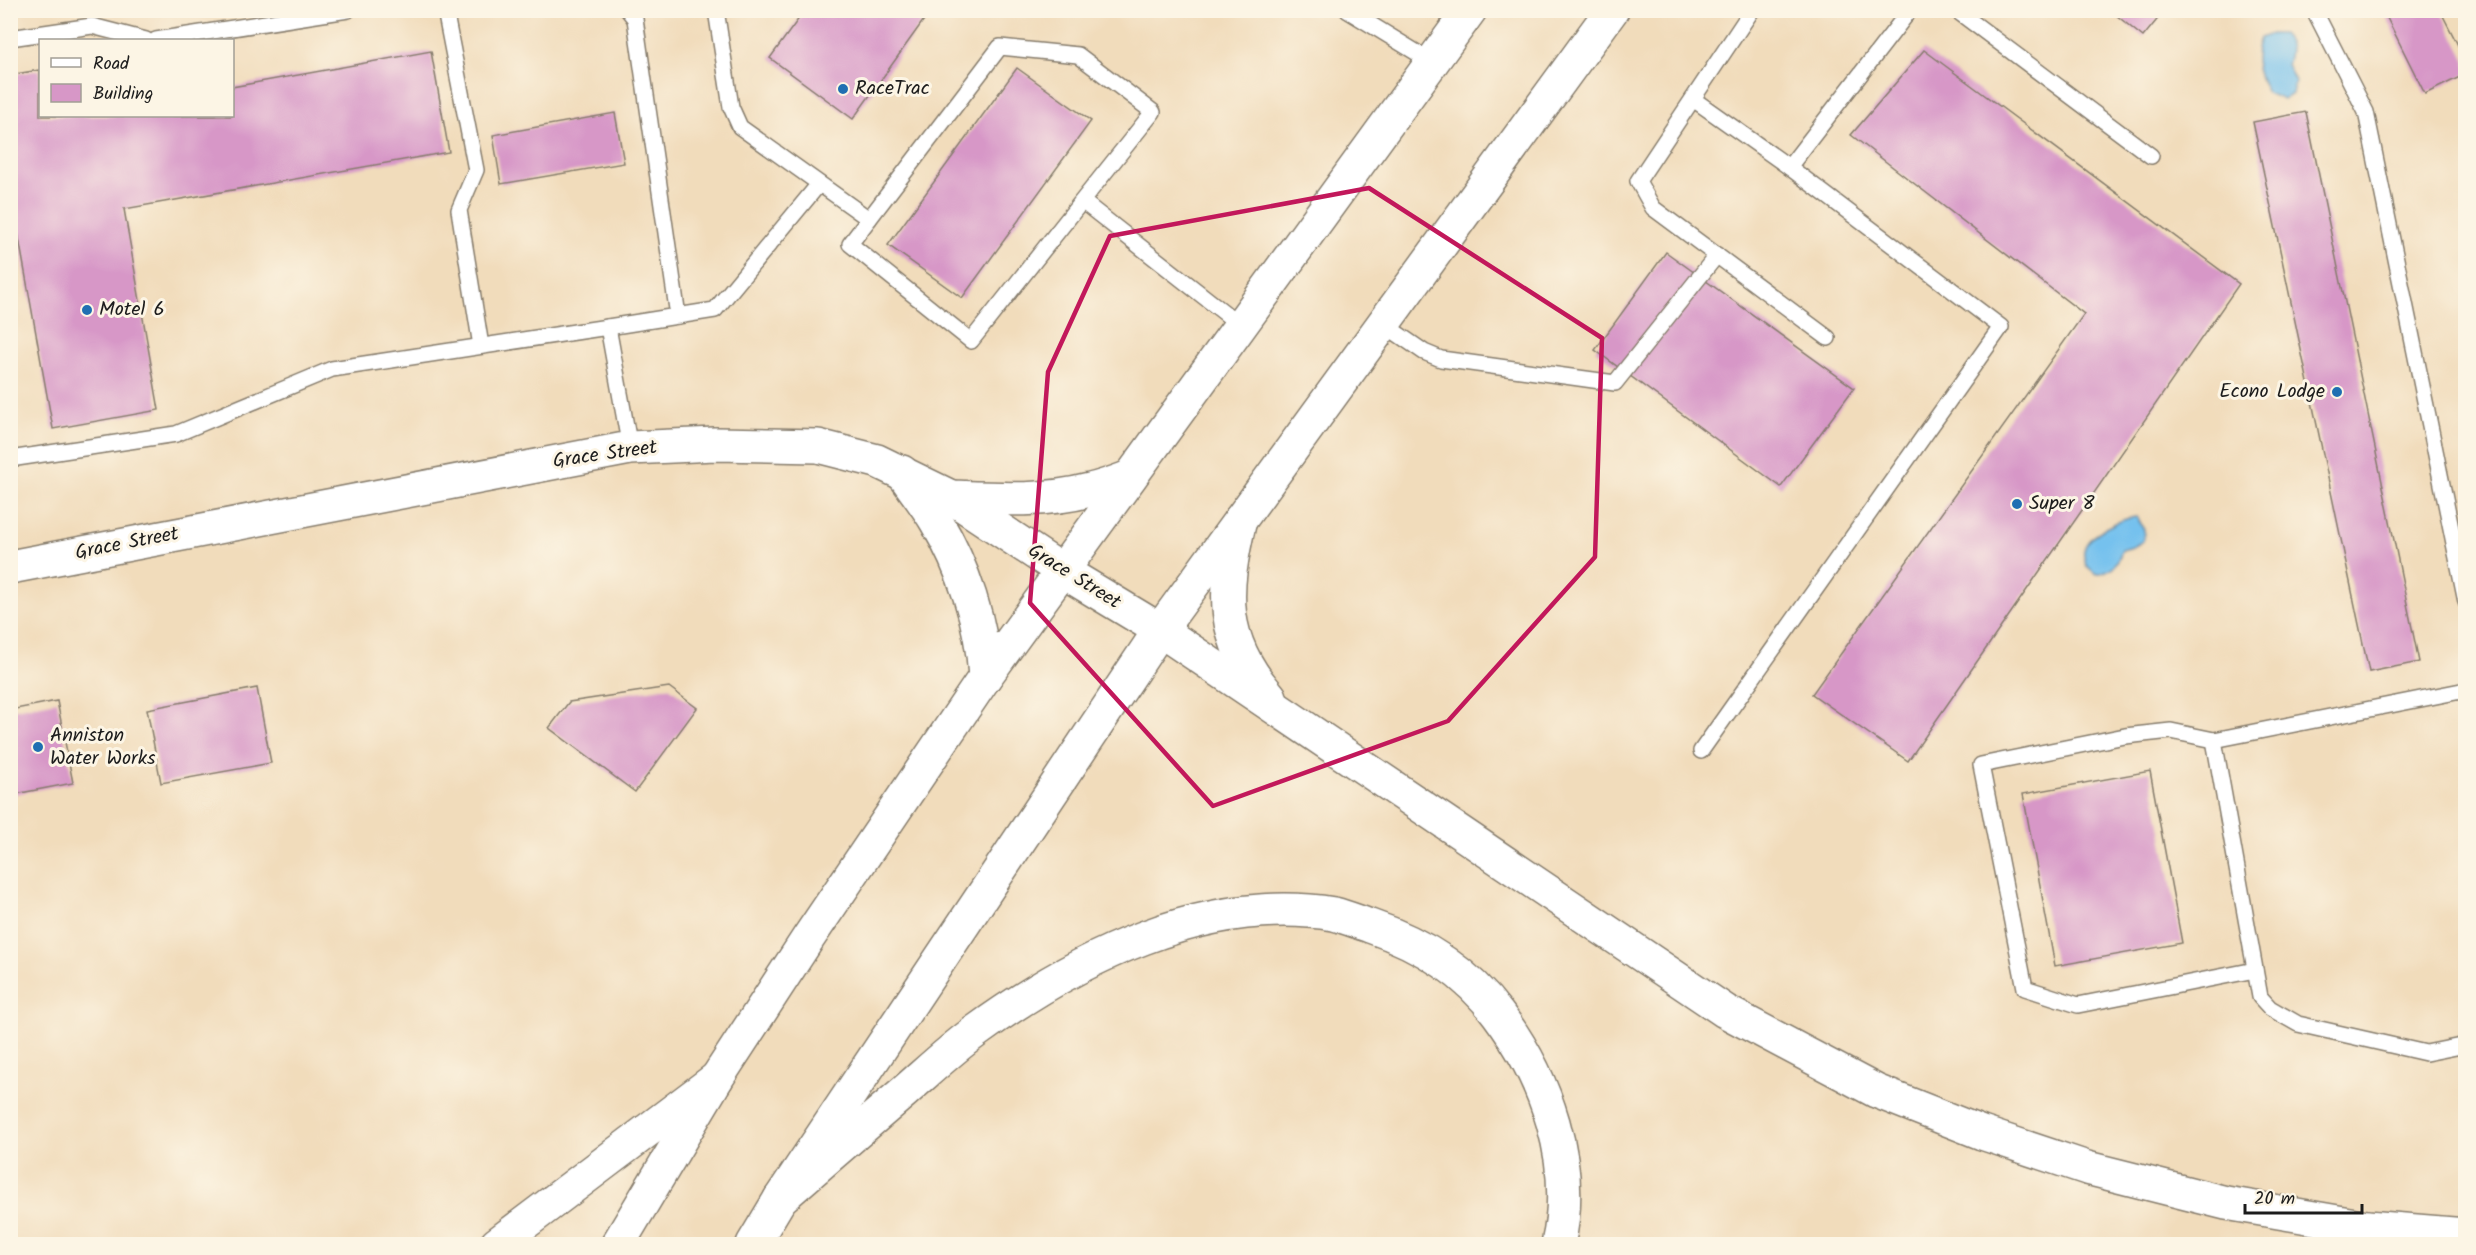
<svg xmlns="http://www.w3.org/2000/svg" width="2476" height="1255" font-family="Kalam,sans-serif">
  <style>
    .water { fill: #74c1ee; stroke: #486e85; stroke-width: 1.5 }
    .building { fill: #d797c7 }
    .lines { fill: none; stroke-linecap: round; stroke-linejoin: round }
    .service-casing { stroke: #867c6c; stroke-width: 18 }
    .tertiary-casing { stroke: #867c6c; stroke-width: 36 }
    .trunk-casing { stroke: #867c6c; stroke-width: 36 }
    .motorway-casing { stroke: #867c6c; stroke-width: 36 }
    .service { stroke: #fff; stroke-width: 15 }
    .tertiary { stroke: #fff; stroke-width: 33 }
    .trunk { stroke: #fff; stroke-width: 33 }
    .motorway { stroke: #fff; stroke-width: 33 }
    .marked { fill: none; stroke: #c2185b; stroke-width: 4.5; stroke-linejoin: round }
    .poi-dot { fill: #1f6fb2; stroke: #fcf5e5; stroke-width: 2 }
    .labels { text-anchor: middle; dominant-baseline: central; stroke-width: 6; stroke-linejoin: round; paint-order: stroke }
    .poi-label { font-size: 20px; fill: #1c1c1c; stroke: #fcf5e5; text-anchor: start }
    .street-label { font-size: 20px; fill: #1c1c1c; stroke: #fcf5e5 }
  </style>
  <rect width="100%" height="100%" fill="#fcf5e5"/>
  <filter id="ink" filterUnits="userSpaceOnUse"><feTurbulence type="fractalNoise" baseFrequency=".0167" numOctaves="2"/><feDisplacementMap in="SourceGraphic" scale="12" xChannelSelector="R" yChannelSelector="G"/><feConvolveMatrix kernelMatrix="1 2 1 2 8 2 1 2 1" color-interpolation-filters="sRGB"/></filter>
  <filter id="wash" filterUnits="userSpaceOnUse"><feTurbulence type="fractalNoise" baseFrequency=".008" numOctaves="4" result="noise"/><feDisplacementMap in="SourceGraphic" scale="24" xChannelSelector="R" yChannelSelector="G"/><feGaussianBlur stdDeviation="1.35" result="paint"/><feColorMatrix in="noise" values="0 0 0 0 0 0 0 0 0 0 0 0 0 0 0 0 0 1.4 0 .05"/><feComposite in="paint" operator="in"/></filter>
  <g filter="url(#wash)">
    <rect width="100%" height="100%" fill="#f1dcbb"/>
    <g class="water">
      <path d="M 2271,34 L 2282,34 C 2292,44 2291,51 2287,65 L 2295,81 L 2292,94 L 2283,100 L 2267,93 C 2257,74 2252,59 2260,38 Z"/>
      <path d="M 2137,517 L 2144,529 L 2143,541 L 2133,547 L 2122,550 C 2117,565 2112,571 2096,574 L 2086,565 C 2085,561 2083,555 2084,551 C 2086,534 2122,518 2137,517 Z"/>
    </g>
    <g id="blocks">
      <g class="building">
        <path d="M 805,10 L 931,10 L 853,119 L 770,58 Z"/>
        <path d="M 2110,10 L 2165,10 L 2143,37 Z"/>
        <path d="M 2383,10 L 2440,10 L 2466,61 L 2466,74 L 2425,94 Z"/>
        <path d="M 1924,50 L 2239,284 L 1908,761 L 1812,694 L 2084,314 L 1851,135 Z"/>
        <path d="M 431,51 L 449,152 L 124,209 L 159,410 L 53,429 L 10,188 L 10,75 L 40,70 L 40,116 L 232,116 L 232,87 Z"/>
        <path d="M 1017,68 L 1091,121 L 962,298 L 888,245 Z"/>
        <path d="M 2306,112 L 2419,662 L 2369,672 L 2253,122 Z"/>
        <path d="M 615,113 L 624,163 L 501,184 L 493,135 Z"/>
        <path d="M 1666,252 L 1854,388 L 1781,487 L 1595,350 Z"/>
        <path d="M 669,687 L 697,708 L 635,792 L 549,728 L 569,702 Z"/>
        <path d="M 257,688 L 271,763 L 161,783 L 147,709 Z"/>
        <path d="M 57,701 L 73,783 L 10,795 L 10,710 Z"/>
        <path d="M 2150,771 L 2182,943 L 2055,966 L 2023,794 Z"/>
      </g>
    </g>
  </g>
  <g filter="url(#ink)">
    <use href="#blocks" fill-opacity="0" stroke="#867c6c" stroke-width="1.5"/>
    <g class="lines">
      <defs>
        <g id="service">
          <path d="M 445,10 L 476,170 L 459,210 L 481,346"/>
          <path d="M 628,10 L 635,19 L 678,316"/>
          <path d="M 716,10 L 731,107 L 740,127 L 869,219"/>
          <path d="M 1347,10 L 1432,62"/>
          <path d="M 1752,10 L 1638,181 L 1653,208 L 1828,338"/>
          <path d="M 1956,10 L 2151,156"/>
          <path d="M 2314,10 L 2366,112 L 2466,602"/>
          <path d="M 10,38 L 92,26 L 146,40"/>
          <path d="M 156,40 L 348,10"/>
          <path d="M 1693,99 L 1789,167 L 2001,327 L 1701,751"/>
          <path d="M 1789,167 L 1910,10"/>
          <path d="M 1082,201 L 1153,112 L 1078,55 L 1000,47 L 850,244 L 971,341 L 1082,201 L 1240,325"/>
          <path d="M 1382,323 L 1424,352 L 1441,359 L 1615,383 L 1717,255"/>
          <path d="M 608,327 L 715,310 L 819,184"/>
          <path d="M 10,459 L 176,434 L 332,369 L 608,327 L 630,448"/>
          <path d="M 2214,740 L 2260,997 L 2270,1008 L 2298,1024 L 2426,1053 L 2466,1045"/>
          <path d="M 2255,970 L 2078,1005 L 2025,988 L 1981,765 L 2125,736 L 2171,731 L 2214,740 L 2466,690"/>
        </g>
        <path id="tertiary" d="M 10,567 L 630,448 L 715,444 L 818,446 L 877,461 L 951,497 L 1064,572 L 1160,630"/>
        <g id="trunk">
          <path d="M 902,472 C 913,488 926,504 936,521 C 964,568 982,623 985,677"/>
          <path d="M 951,497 C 997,499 1045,502 1090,490 C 1104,487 1117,482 1130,477"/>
          <path d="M 618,1244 L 717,1078 L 809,937 L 985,677 L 1470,10"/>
          <path d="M 753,1244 L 780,1199 L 1160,630 L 1612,10"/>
        </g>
        <g id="motorway">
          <path d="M 1240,520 C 1223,591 1219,639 1270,697"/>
          <path d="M 1160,630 L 1725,1011 L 1876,1091 L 1982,1133 L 2087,1168 L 2226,1203 L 2367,1227 L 2466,1235"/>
          <path d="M 780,1199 C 821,1163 862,1128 904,1092 C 927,1072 950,1050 975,1032 C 1075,959 1205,893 1334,914 C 1346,917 1358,922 1370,926 C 1420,943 1466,971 1498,1014 C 1546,1078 1577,1164 1558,1244"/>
          <path d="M 497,1244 L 717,1078"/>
        </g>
      </defs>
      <use href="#service" class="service-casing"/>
      <use href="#tertiary" class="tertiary-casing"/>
      <use href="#trunk" class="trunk-casing"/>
      <use href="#motorway" class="motorway-casing"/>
      <use href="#service" class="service"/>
      <use href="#tertiary" class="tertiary"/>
      <use href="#trunk" class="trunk"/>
      <use href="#motorway" class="motorway"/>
    </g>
  </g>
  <path class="marked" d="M 1369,188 L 1602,338 L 1595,557 L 1448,721 L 1213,806 L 1030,603 L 1048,372 L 1110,236 Z"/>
  <g class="poi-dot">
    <circle cx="843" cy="89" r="6"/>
    <circle cx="87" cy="310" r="6"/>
    <circle cx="2337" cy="392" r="6"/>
    <circle cx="2017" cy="504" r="6"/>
    <circle cx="38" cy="747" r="6"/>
  </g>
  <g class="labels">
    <g class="poi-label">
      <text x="855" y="89">RaceTrac</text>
      <text x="99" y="310">Motel 6</text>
      <text x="2325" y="392" text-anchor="end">Econo Lodge</text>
      <text x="2029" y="504">Super 8</text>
      <text x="50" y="736">Anniston<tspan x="50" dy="23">Water Works</tspan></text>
    </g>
    <g class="street-label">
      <text transform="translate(605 455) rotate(-8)">Grace Street</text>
      <text transform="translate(127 544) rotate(-11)">Grace Street</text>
      <text transform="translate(1074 577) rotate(32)">Grace Street</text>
    </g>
  </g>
  <rect width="2476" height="1255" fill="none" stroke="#fcf5e5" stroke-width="36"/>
  <rect x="39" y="39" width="195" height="78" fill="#fcf5e5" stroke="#a29e95" stroke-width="1.5"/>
  <rect x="51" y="58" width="30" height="9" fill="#ffffff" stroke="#a29e95" stroke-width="1.5"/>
  <text x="93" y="69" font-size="18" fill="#1c1c1c">Road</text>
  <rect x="51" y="84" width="30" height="18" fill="#d797c7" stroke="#a29e95" stroke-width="1.5"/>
  <text x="93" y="99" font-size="18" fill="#1c1c1c">Building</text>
  <path d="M2245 1204v9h117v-9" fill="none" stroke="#1c1c1c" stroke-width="3"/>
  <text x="2254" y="1204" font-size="18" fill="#1c1c1c" stroke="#fcf5e5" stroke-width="4.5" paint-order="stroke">20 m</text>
</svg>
